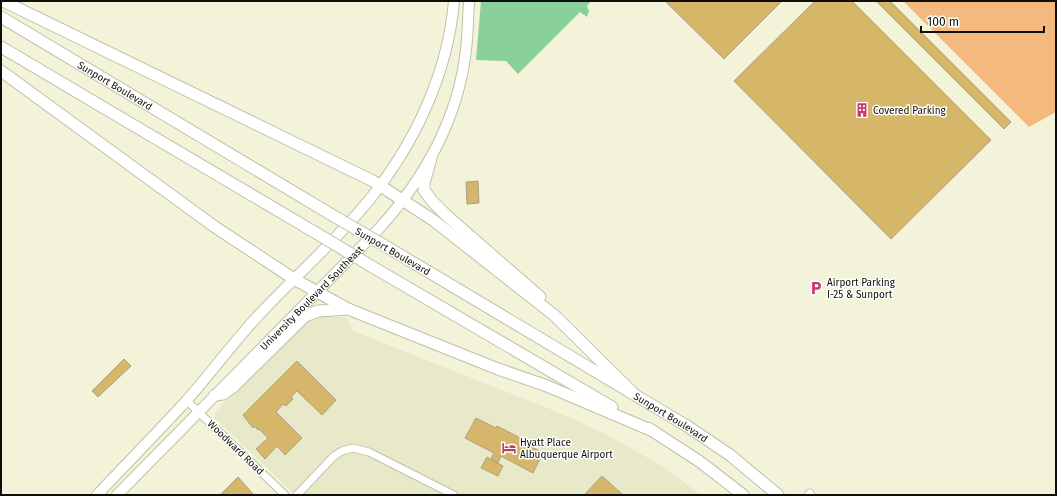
<svg xmlns="http://www.w3.org/2000/svg" width="1057" height="496" font-family="'Fira Sans',sans-serif">
  <rect width="100%" height="100%" fill="#f2f3d9"/>
  <path fill="#e8e9c8" d="M322,315L347,318L353,331L548,408L604,433L662,466L701,495H295L215,418L216,411L297,328L306,320Z"/>
  <path fill="#f4b97d" d="M903,1H1056V112L1029,127Z"/>
  <path fill="#89d09b" d="M481,1H591L587,6L589,11L587,17L580,12L518,74L506,61L476,60Z"/>
  <g fill="#d6b769" stroke="#aaa089">
    <path d="M665,1H782L724,59Z"/>
    <path d="M815,1H852L991,140L891,239L734,81Z"/>
    <path d="M876,1H890L1011,122L1004,129Z"/>
    <path d="M478,181L479,203L467,204L466,182Z"/>
    <path d="M124,359L131,366L98,397L92,391Z"/>
    <path d="M297,361L336,400L322,415L297,391L291,397L293,399L286,406L283,404L276,412L302,438L285,455L277,446L265,459L256,449L268,438L259,429L258,430L254,426L253,428L243,415Z"/>
    <path d="M476,418L496,428L497,426L524,440L523,442L543,453L533,473L501,456L498,463L491,459L494,453L465,438Z"/>
    <path d="M487,457L503,466L498,476L481,468Z"/>
    <path d="M602,476L623,495H584Z"/>
    <path d="M238,477L254,495H220Z"/>
  </g>
  <g fill="none" stroke-linecap="round" stroke-linejoin="round">
    <defs>
      <g id="minor">
        <path d="M186,400L285,495"/>
        <path d="M297,495L334,456L342,451L353,448L369,452L454,495"/>
        <path d="M808,495L810,493"/>
      </g>
      <g id="secondary">
        <path d="M97,495C127,463 158,432 187,400C211,373 233,343 257,317C294,277 336,241 370,199C415,143 448,73 454,1"/>
        <path id="s1" d="M117,495L376,232C423,181 458,120 466,50C468,33 468,17 469,1"/>
      </g>
      <g id="primary">
        <path d="M3,1L373,181L433,220L554,315L635,395"/>
        <path id="s2" d="M1,17L332,215"/>
        <path d="M1,47L316,233"/>
        <path d="M1,71L215,227L294,279L348,309L498,369L547,386L653,431"/>
        <path d="M431,158L424,183V190L432,201L447,216L540,297"/>
        <path id="s3" d="M387,247L687,426L730,455L778,495"/>
        <path d="M371,266L612,407"/>
        <path d="M215,395L223,394L233,387L305,316L318,311L348,309"/>
        <path d="M648,428L699,461L743,495"/>
      </g>
    </defs>
    <use href="#minor" stroke="#c0c1a8" stroke-width="9"/>
    <use href="#secondary" stroke="#c0c1a8" stroke-width="12"/>
    <use href="#primary" stroke="#c0c1a8" stroke-width="13"/>
    <use href="#minor" stroke="#fff" stroke-width="7"/>
    <use href="#secondary" stroke="#fff" stroke-width="10"/>
    <use href="#primary" stroke="#fff" stroke-width="11"/>
    <defs>
      <g id="primary-bridge">
        <path d="M332,215L387,247"/>
        <path d="M316,233L371,266"/>
      </g>
    </defs>
    <use href="#primary-bridge" stroke="#c0c1a8" stroke-width="13" stroke-linecap="butt"/>
    <use href="#primary-bridge" stroke="#fff" stroke-width="11"/>
  </g>
  <defs>
    <symbol id="building-bare" viewBox="-9 -9 18 18"><path d="M-4-6H4V6H1V3H-1V6H-4ZM-2.5-4.3h1.7v1.8h-1.7ZM.8-4.3h1.7v1.8H.8ZM-2.5-1h1.7V.8h-1.7ZM.8-1h1.7V.8H.8Z" fill="#c63a6e" stroke="#fff" stroke-width="2.5" paint-order="stroke"/></symbol>
    <symbol id="parking-bare" viewBox="-9 -9 18 18"><path d="M-3.5-5.5H1a3.5 3.5 0 0 1 0 7H-1V5.5H-3.5ZM-1-3.4V-.6H.8a1.4 1.4 0 0 0 0-2.8Z" fill="#c63a6e" stroke="#fff" stroke-width="2.5" paint-order="stroke"/></symbol>
    <symbol id="hotel-bare" viewBox="-9 -9 18 18"><path d="M-6-4.5h1.5V1H6V5H4.5V3h-9V5H-6ZM-4 0a1.8 1.8 0 1 1 3.6 0ZM.5 0V-2.5h3Q6-2.5 6 0Z" fill="#c63a6e" stroke="#fff" stroke-width="2.5" paint-order="stroke"/></symbol>
  </defs>
  <g fill-rule="evenodd">
    <use href="#building-bare" x="852" y="100" width="20" height="20"/>
    <use href="#parking-bare" x="806" y="278" width="20" height="20"/>
    <use href="#hotel-bare" x="499" y="438" width="20" height="20"/>
  </g>
  <g text-anchor="middle" stroke-width="3" stroke-linejoin="round" paint-order="stroke">
    <g font-size="10" fill="#0e0f06" stroke="#fff">
      <text dy="4" stroke="none"><textPath href="#s2" startOffset="133">Sunport Boulevard</textPath></text>
      <text transform="translate(393 251) rotate(30)" y="4">Sunport Boulevard</text>
      <text dy="4" stroke="none"><textPath href="#s1" startOffset="277">University Boulevard Southeast</textPath></text>
      <text dy="4" stroke="none"><textPath href="#s3" startOffset="331">Sunport Boulevard</textPath></text>
      <text transform="translate(236 447) rotate(44)" y="4">Woodward Road</text>
    </g>
    <g font-size="10" fill="#0e0f06" stroke="#fff" text-anchor="start">
      <text x="873" y="114">Covered Parking</text>
      <text x="827" y="286">Airport Parking<tspan x="827" dy="12">I-25 &amp; Sunport</tspan></text>
      <text x="520" y="446">Hyatt Place<tspan x="520" dy="12">Albuquerque Airport</tspan></text>
    </g>
  </g>
  <rect width="1057" height="496" fill="none" stroke="#0e0f06" stroke-width="4"/>
  <path d="M921 26v6h123v-6" fill="none" stroke="#0e0f06" stroke-width="2"/>
  <text x="927" y="26" font-size="12" fill="#0e0f06" stroke="#ffffff" stroke-width="3" paint-order="stroke">100 m</text>
</svg>
